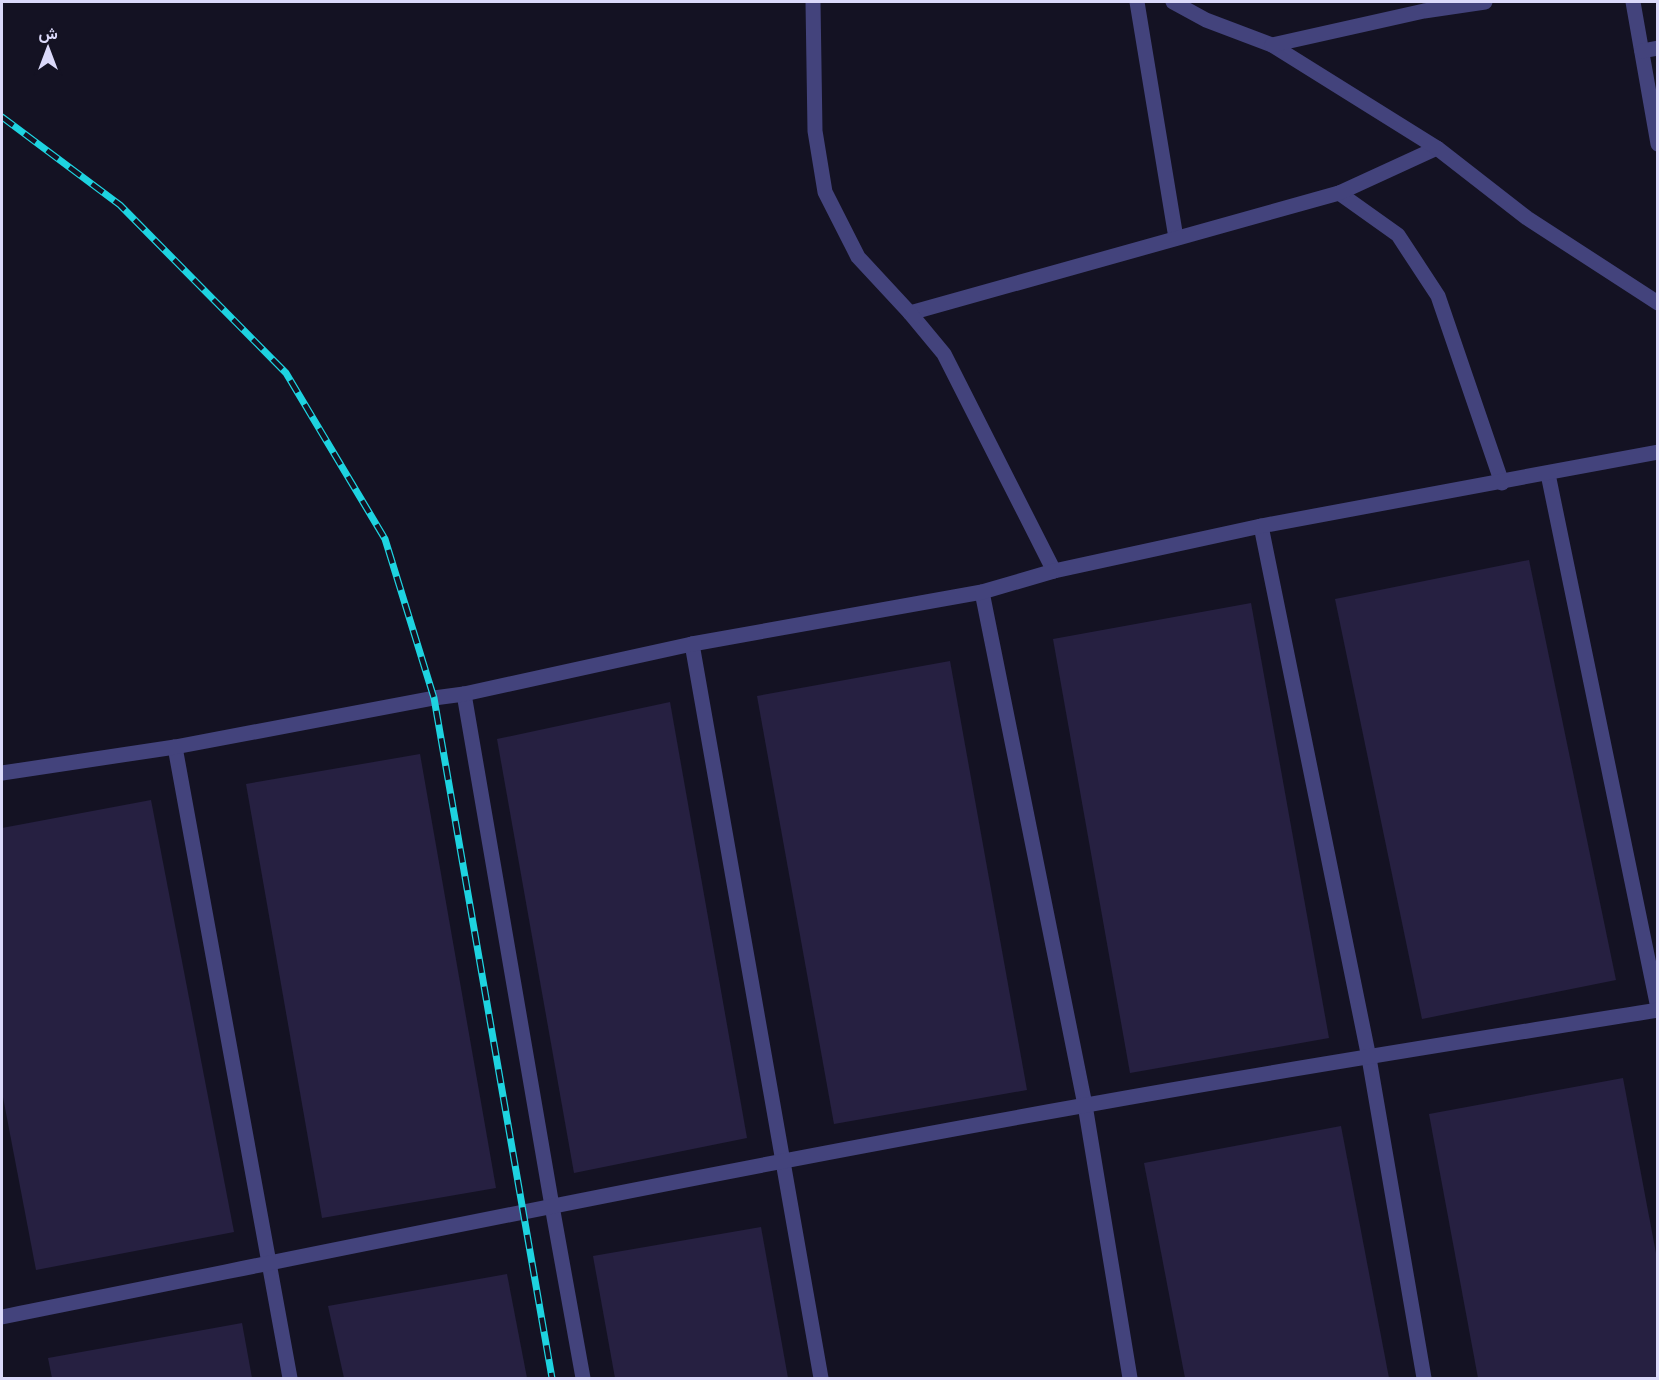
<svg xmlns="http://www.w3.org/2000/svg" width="1659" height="1380" font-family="Signika,Vazirmatn,sans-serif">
  <rect width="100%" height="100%" fill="#141223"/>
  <g fill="#262041">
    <path d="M1529,560L1616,980L1422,1019L1335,599Z"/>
    <path d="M1251,603L1329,1038L1130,1073L1053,639Z"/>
    <path d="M950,661L1027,1090L834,1124L757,696Z"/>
    <path d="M670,702L747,1138L574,1173L497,739Z"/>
    <path d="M420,754L496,1188L322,1218L246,784Z"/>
    <path d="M151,800L234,1232L36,1270L2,1092V828Z"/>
    <path d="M1623,1078L1658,1264V1378H1478L1429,1114Z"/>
    <path d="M1341,1126L1389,1378H1185L1144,1163Z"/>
    <path d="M761,1227L788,1378H615L593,1256Z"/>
    <path d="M507,1274L527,1378H344L328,1306Z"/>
    <path d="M242,1323L252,1378H52L48,1358Z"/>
  </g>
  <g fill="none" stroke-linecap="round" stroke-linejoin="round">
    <g stroke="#43437c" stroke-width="15">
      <path d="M1137,2L1176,238"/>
      <path d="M1339,193L1398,235L1438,296L1502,483"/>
      <path d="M910,313L1339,193L1437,148"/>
      <path d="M1548,474L1658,1008"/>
      <path d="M1261,526L1369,1058L1424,1378"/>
      <path d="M982,592L1085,1105L1130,1378"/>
      <path d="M692,644L821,1378"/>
      <path d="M464,694L552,1206L583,1378"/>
      <path d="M175,747L290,1378"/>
      <path d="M2,1317C361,1245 720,1170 1081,1106C1273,1071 1466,1041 1658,1010"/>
    </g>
    <g stroke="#43437c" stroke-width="15">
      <path d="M813,2L815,131L825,192L858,257L910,313L944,354L1054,571"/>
      <path d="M1173,2L1206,20L1272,45L1437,148L1527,218L1658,303"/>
      <path d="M1633,2L1658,144"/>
      <path d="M1272,45L1424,11L1485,2"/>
      <path d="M1642,51L1658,48"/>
    </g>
    <path stroke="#43437c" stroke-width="15" d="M2,773L175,747L434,698L464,694L692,644L982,592L1054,571L1261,526L1658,452"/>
    <defs>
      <path id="rail" d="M2,117L120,205L286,373L385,539L434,698L552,1378"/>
    </defs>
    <use href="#rail" stroke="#1ed3e0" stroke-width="7"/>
    <use href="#rail" stroke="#141223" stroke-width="4.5" stroke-dasharray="14" stroke-linecap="butt"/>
  </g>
  <rect width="1659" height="1380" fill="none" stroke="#dbd9fa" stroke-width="6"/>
  <g transform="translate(48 48)" stroke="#141223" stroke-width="4.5" paint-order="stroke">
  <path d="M0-4.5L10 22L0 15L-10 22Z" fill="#dbd9fa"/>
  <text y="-9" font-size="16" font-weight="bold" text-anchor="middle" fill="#dbd9fa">ش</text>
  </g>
</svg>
